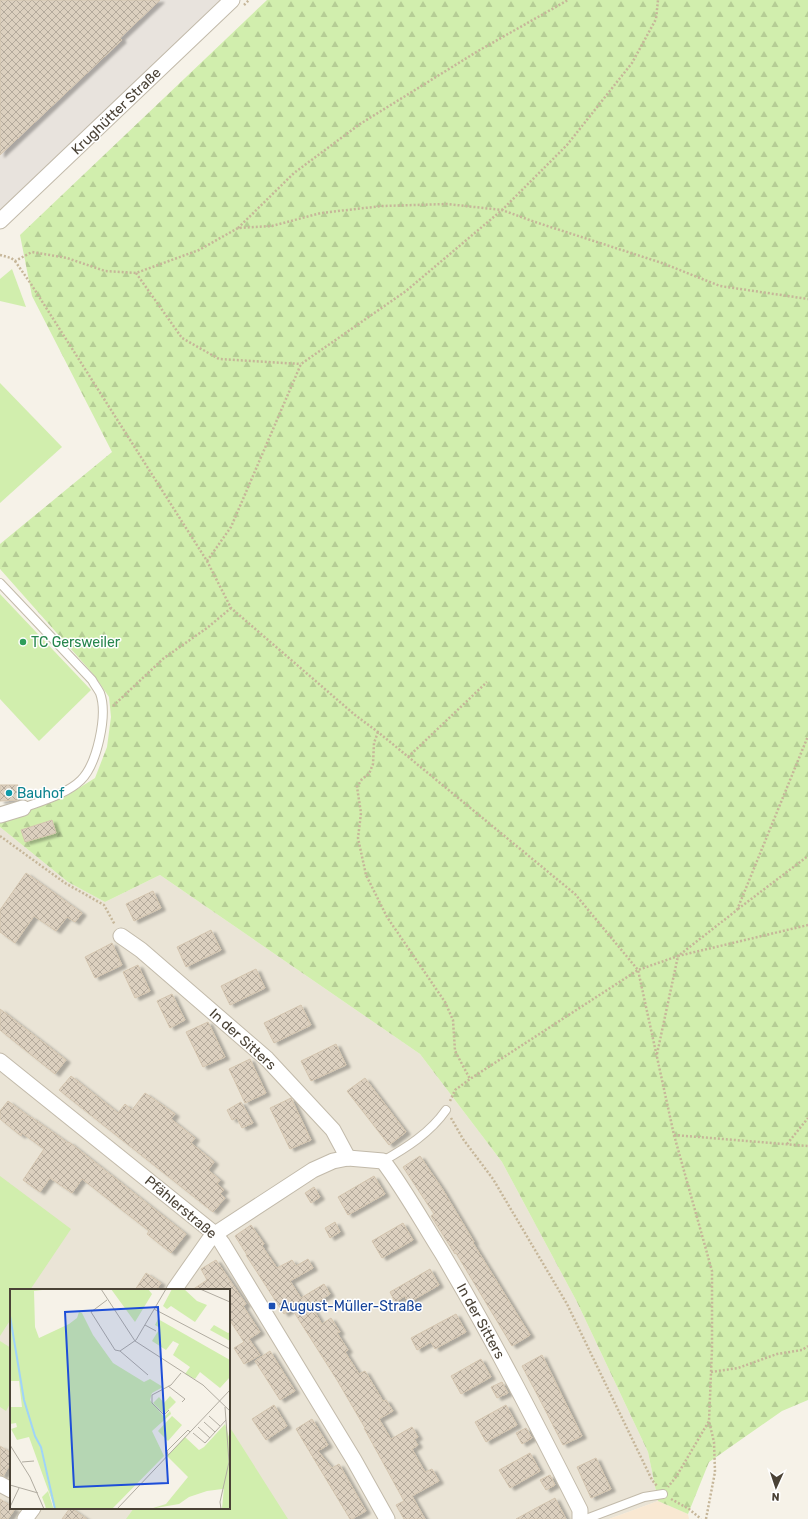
<svg xmlns="http://www.w3.org/2000/svg" width="808" height="1519" font-family="Rubik,sans-serif">
  <defs>
    <pattern id="forest-firs" width="22" height="20" patternUnits="userSpaceOnUse"><rect width="22" height="20" fill="#d1eead"/><path d="M5 1l3.5 6h-7zM16 11l3.5 6h-7z" fill="#b5cd95"/></pattern>
    <pattern id="building-cross-hatch" width="8" height="8" patternUnits="userSpaceOnUse"><rect width="8" height="8" fill="#dcd0bf"/><path d="M0 0l8 8M0 8l8-8" fill="none" stroke="#b4aa9c"/></pattern>
    <filter id="shadow"><feDropShadow dx="4.5" dy="2.5" stdDeviation="1" flood-color="#0004"/></filter>
  </defs>
  <rect width="100%" height="100%" fill="#f6f2e8"/>
  <path fill="#eae4d6" fill-rule="evenodd" d="M0,827L68,882L105,902L160,875L420,1054L502,1162L577,1302L648,1452L658,1501L609,1519H0ZM11,1290H229V1508H11Z"/>
  <path fill="#f9e8d2" d="M658,1501L688,1514L689,1519H609Z"/>
  <path fill="#e8e3dd" d="M0,0H224L0,223Z"/>
  <g fill="#d1eead">
    <path d="M12,269L26,307L0,301V279Z"/>
    <path d="M0,383L62,447L0,503Z"/>
    <path d="M0,594L91,690L39,741L0,699Z"/>
    <path d="M0,1176L71,1229L30,1290H11V1319L0,1336Z"/>
    <path d="M0,1341L11,1348V1402L6,1411L0,1407Z"/>
    <path d="M229,1426L288,1519H126L134,1508H229Z"/>
  </g>
  <path fill="url(#forest-firs)" d="M267,0H808V1400L782,1411L709,1462L688,1514L658,1501L648,1452L577,1302L502,1162L420,1054L160,875L105,902L68,882L0,827V822L49,802L63,798L95,778L107,747L111,717L109,697L94,675L0,569V544L112,452L32,296L20,235Z"/>
  <g fill="url(#building-cross-hatch)" stroke="#d4c5af" filter="url(#shadow)">
    <path d="M0,0H160L120,38L122,40L0,155Z"/>
    <path d="M0,785H18V800L0,801Z"/>
    <path d="M52,820L56,833L25,842L21,830Z"/>
    <path d="M26,873L82,913L75,922L67,917L56,931L34,916L15,943L0,932V910Z"/>
    <path d="M153,891L161,908L134,921L126,904Z"/>
    <path d="M211,930L221,950L186,967L177,947Z"/>
    <path d="M112,943L122,965L95,978L85,957Z"/>
    <path d="M138,965L150,991L135,998L123,972Z"/>
    <path d="M256,969L265,988L230,1005L221,986Z"/>
    <path d="M172,994L185,1020L170,1028L157,1001Z"/>
    <path d="M301,1005L311,1025L274,1043L264,1023Z"/>
    <path d="M0,1009L66,1060L55,1074L0,1030Z"/>
    <path d="M208,1022L225,1057L203,1067L186,1032Z"/>
    <path d="M336,1044L346,1065L311,1081L301,1061Z"/>
    <path d="M250,1059L266,1093L245,1103L229,1069Z"/>
    <path d="M71,1076L118,1113L125,1104L132,1110L145,1093L175,1114L171,1119L195,1138L191,1143L214,1162L208,1170L220,1180L217,1184L224,1190L220,1194L225,1198L213,1212L59,1090Z"/>
    <path d="M365,1078L406,1132L389,1145L347,1091Z"/>
    <path d="M291,1098L311,1140L290,1149L270,1108Z"/>
    <path d="M8,1101L31,1118V1117L68,1143L69,1142L186,1234L171,1253L147,1234L149,1231L82,1179L72,1193L50,1178L40,1192L23,1180L44,1149L22,1133L21,1136L0,1119V1111Z"/>
    <path d="M241,1102L253,1123L242,1128L237,1118L232,1120L227,1110Z"/>
    <path d="M420,1156L443,1190L474,1242L473,1243L530,1335L512,1346L456,1253L455,1254L431,1216L434,1214L403,1167Z"/>
    <path d="M374,1176L385,1194L348,1215L338,1197Z"/>
    <path d="M314,1187L320,1197L311,1203L305,1193Z"/>
    <path d="M335,1222L340,1232L330,1238L325,1228Z"/>
    <path d="M403,1223L413,1240L382,1258L372,1241Z"/>
    <path d="M251,1225L264,1244L262,1246L277,1268L292,1260L296,1266L308,1259L313,1268L290,1281L301,1298L324,1284L330,1294L311,1306L322,1324L331,1318L340,1332L337,1333L348,1350L345,1352L359,1374L365,1371L383,1401L386,1400L393,1411L379,1419L391,1439L412,1427L418,1437L414,1439L418,1445L412,1449L425,1472L432,1469L439,1481L412,1496L425,1519H404L396,1505L404,1501L364,1428H365L337,1380L292,1309L284,1314L246,1255H247L235,1236Z"/>
    <path d="M216,1260L246,1304L243,1306L260,1332L249,1339L260,1355L244,1364L234,1348L244,1342L229,1319V1290H192L207,1280L201,1269Z"/>
    <path d="M430,1269L439,1285L408,1303L405,1296L395,1302L390,1292Z"/>
    <path d="M146,1273L161,1283L156,1290H135Z"/>
    <path d="M456,1314L466,1332L435,1349L431,1342L417,1350L411,1338Z"/>
    <path d="M270,1351L295,1391L280,1400L255,1361Z"/>
    <path d="M542,1355L582,1436L563,1445L539,1398L522,1366Z"/>
    <path d="M481,1359L491,1377L461,1394L451,1376Z"/>
    <path d="M502,1382L508,1393L497,1398L491,1387Z"/>
    <path d="M274,1405L287,1426L266,1440L252,1419Z"/>
    <path d="M506,1405L517,1425L486,1442L475,1422Z"/>
    <path d="M312,1419L328,1445L318,1451L332,1468L339,1464L366,1511L352,1519H350L296,1429Z"/>
    <path d="M526,1428L532,1438L522,1444L516,1433Z"/>
    <path d="M0,1446L11,1453V1463L3,1476L0,1475Z"/>
    <path d="M530,1453L540,1471L510,1488L499,1470Z"/>
    <path d="M596,1458L611,1489L591,1498L577,1467Z"/>
    <path d="M550,1475L555,1485L546,1490L540,1480Z"/>
    <path d="M555,1498L566,1519H516L538,1507Z"/>
    <path d="M0,1499L11,1506V1508L15,1509L8,1519H0Z"/>
    <path d="M70,1508H71L87,1519H62Z"/>
  </g>
  <g fill="none" stroke-linecap="round" stroke-linejoin="round">
    <defs>
      <g id="service">
        <path d="M0,583L92,680C94,684 98,689 100,693C108,715 97,764 81,780C67,794 41,801 23,808"/>
        <path d="M383,1161C406,1148 430,1133 446,1110"/>
        <path d="M586,1519L644,1497L663,1494"/>
      </g>
      <g id="minor">
        <path d="M0,221L232,0"/>
        <path d="M0,815L23,808"/>
        <path d="M121,936L141,950L267,1059L333,1130L348,1158"/>
        <path d="M0,1061L215,1234L222,1243L354,1460L387,1519"/>
        <path d="M174,1290L209,1240L215,1234L313,1170L333,1161L348,1158L383,1161C405,1190 423,1223 442,1253C492,1337 536,1423 580,1510V1519"/>
        <path d="M0,1484L11,1490"/>
        <path d="M25,1519L33,1508"/>
      </g>
    </defs>
    <use href="#service" stroke="#c2baaa" stroke-width="10"/>
    <use href="#minor" stroke="#c2baaa" stroke-width="17"/>
    <g stroke="#c6b699" stroke-width="2.5" stroke-dasharray="2 2" stroke-linecap="butt">
      <path d="M244,5L249,0"/>
      <path d="M238,228L294,173L360,124L478,51L568,0"/>
      <path d="M0,255L11,258L15,261L32,252L67,258L105,271L136,273L199,250L238,228L272,226L321,213L382,206L447,204L502,210L535,222L662,263L720,286L808,299"/>
      <path d="M15,261L31,284L207,561L231,608L355,715L378,732L575,894L638,970L674,1135L712,1271V1349L709,1421L676,1477L668,1487"/>
      <path d="M136,273L182,338L219,359L301,364"/>
      <path d="M207,561L231,527L301,364L406,291L502,210L567,145L632,63L656,19L658,0"/>
      <path d="M113,706L164,658L207,628L231,608"/>
      <path d="M378,732L374,743L373,764L369,774L362,779L357,787L361,813L358,838L366,875L387,917L445,1002L453,1020L455,1051L470,1079"/>
      <path d="M408,757L487,682"/>
      <path d="M0,836L65,883L104,905L115,925"/>
      <path d="M738,909L808,856"/>
      <path d="M657,1054L678,956L808,925"/>
      <path d="M450,1101L455,1090L470,1079L638,970L678,956L737,910L808,736"/>
      <path d="M451,1118L463,1139L493,1179L567,1304L652,1480L657,1486"/>
      <path d="M674,1135L808,1146"/>
      <path d="M787,1144L808,1118"/>
      <path d="M711,1372L738,1368L777,1354L802,1350L808,1346"/>
      <path d="M671,1499L689,1509L701,1519"/>
      <path d="M706,1519L715,1472L714,1442L709,1421"/>
    </g>
    <use href="#service" stroke="#fff" stroke-width="8"/>
    <use href="#minor" stroke="#fff" stroke-width="15"/>
  </g>
  <circle fill="#2e9e5b" stroke="#fff" stroke-width="1.5" cx="23" cy="642" r="4"/>
  <circle fill="#0f9aa8" stroke="#fff" stroke-width="1.5" cx="9" cy="793" r="4"/>
  <rect fill="#1a4fb4" stroke="#fff" stroke-width="1.5" x="268" y="1302" width="8" height="8" rx="2"/>
  <g text-anchor="middle" stroke-width="3" stroke-linejoin="round" paint-order="stroke">
    <g font-size="14" fill="#4a4236" stroke="#fff">
      <text transform="translate(116 111) rotate(-44)" y="5">Krughütter Straße</text>
      <text transform="translate(243 1039) rotate(42)" y="5">In der Sitters</text>
      <text transform="translate(181 1207) rotate(40)" y="5">Pfählerstraße</text>
      <text transform="translate(481 1321) rotate(61)" y="5">In der Sitters</text>
    </g>
    <g font-size="14" fill="#27864d" stroke="#fff" text-anchor="start">
      <text x="31" y="647">TC Gersweiler</text>
    </g>
    <g font-size="14" fill="#0d838f" stroke="#fff" text-anchor="start">
      <text x="17" y="798">Bauhof</text>
    </g>
    <g font-size="14" fill="#164399" stroke="#fff" text-anchor="start">
      <text x="280" y="1311">August-Müller-Straße</text>
    </g>
  </g>
  <g transform="translate(10 1289)">
    <rect width="220" height="220" fill="#f6f2e8"/>
    <path d="M101,0H138L142,5L125,33ZM162,0H174L187,12L197,16L185,33L161,17L157,20L153,17ZM148,30L220,71V88L210,99L190,83L185,90L175,85L180,78L163,66L169,55L163,52L156,61L142,52L150,39L145,36ZM204,36L218,44L220,43V52L200,41ZM160,107L166,113L154,125L143,114L149,108L154,114ZM162,127L172,136L158,152L148,142ZM38,202L43,218L44,220H36L35,216L32,208Z" fill="#d1eead"/>
    <path d="M0,0H40L24,2L25,38L29,49L59,35L67,29L69,23L72,24L83,46L103,74L134,93L140,90L153,98L142,104L140,111L154,128L160,122L161,125L142,142L154,167L102,220H45L19,148L7,151L1,140L7,138L6,134L0,135V118H12L9,92H0ZM215,135L220,151V199L197,202L179,208L169,215L140,220L156,215L178,188L157,167L175,148L189,161L194,158Z" fill="#d1eead"/>
    <path d="M214,198L220,199V220H212Z" fill="#d1eead"/>
    <path fill="none" stroke="#9fd4f8" stroke-width="2" d="M0,27L14,111L25,147L31,158L45,220"/>
    <path fill="none" stroke="#b1aca1" stroke-width="1" d="M91,0L125,52L193,96L220,122M190,0L220,13M97,11L81,23L105,61L110,62L126,51L156,0M144,20L220,60M135,36L146,42M110,62L138,86M158,97L175,110L172,113M159,121L154,126L142,114V106L161,96L171,84M199,127L210,137M194,133L205,143M188,138L200,149M183,144L195,154L216,131M0,156L20,188L34,220M158,166L157,162L178,141L180,143M12,173L24,172M0,196L28,204M0,218L9,199M107,220L220,101M211,220L210,213L219,173L215,118"/>
    <path fill="#1d4ed8" fill-opacity="0.15" stroke="#1d4ed8" stroke-width="2" d="M148,18L158,194L64,198L55,23Z"/>
    <rect width="220" height="220" fill="none" stroke="#4a4236" stroke-width="2"/>
  </g>
  <g transform="translate(776 1487) rotate(183)" stroke="#ffffff" stroke-width="3" paint-order="stroke">
  <path d="M0-3L7 15L0 10L-7 15Z" fill="#4a4236"/>
  <text y="-6" font-size="11" font-weight="bold" text-anchor="middle" fill="#4a4236">N</text>
  </g>
</svg>
